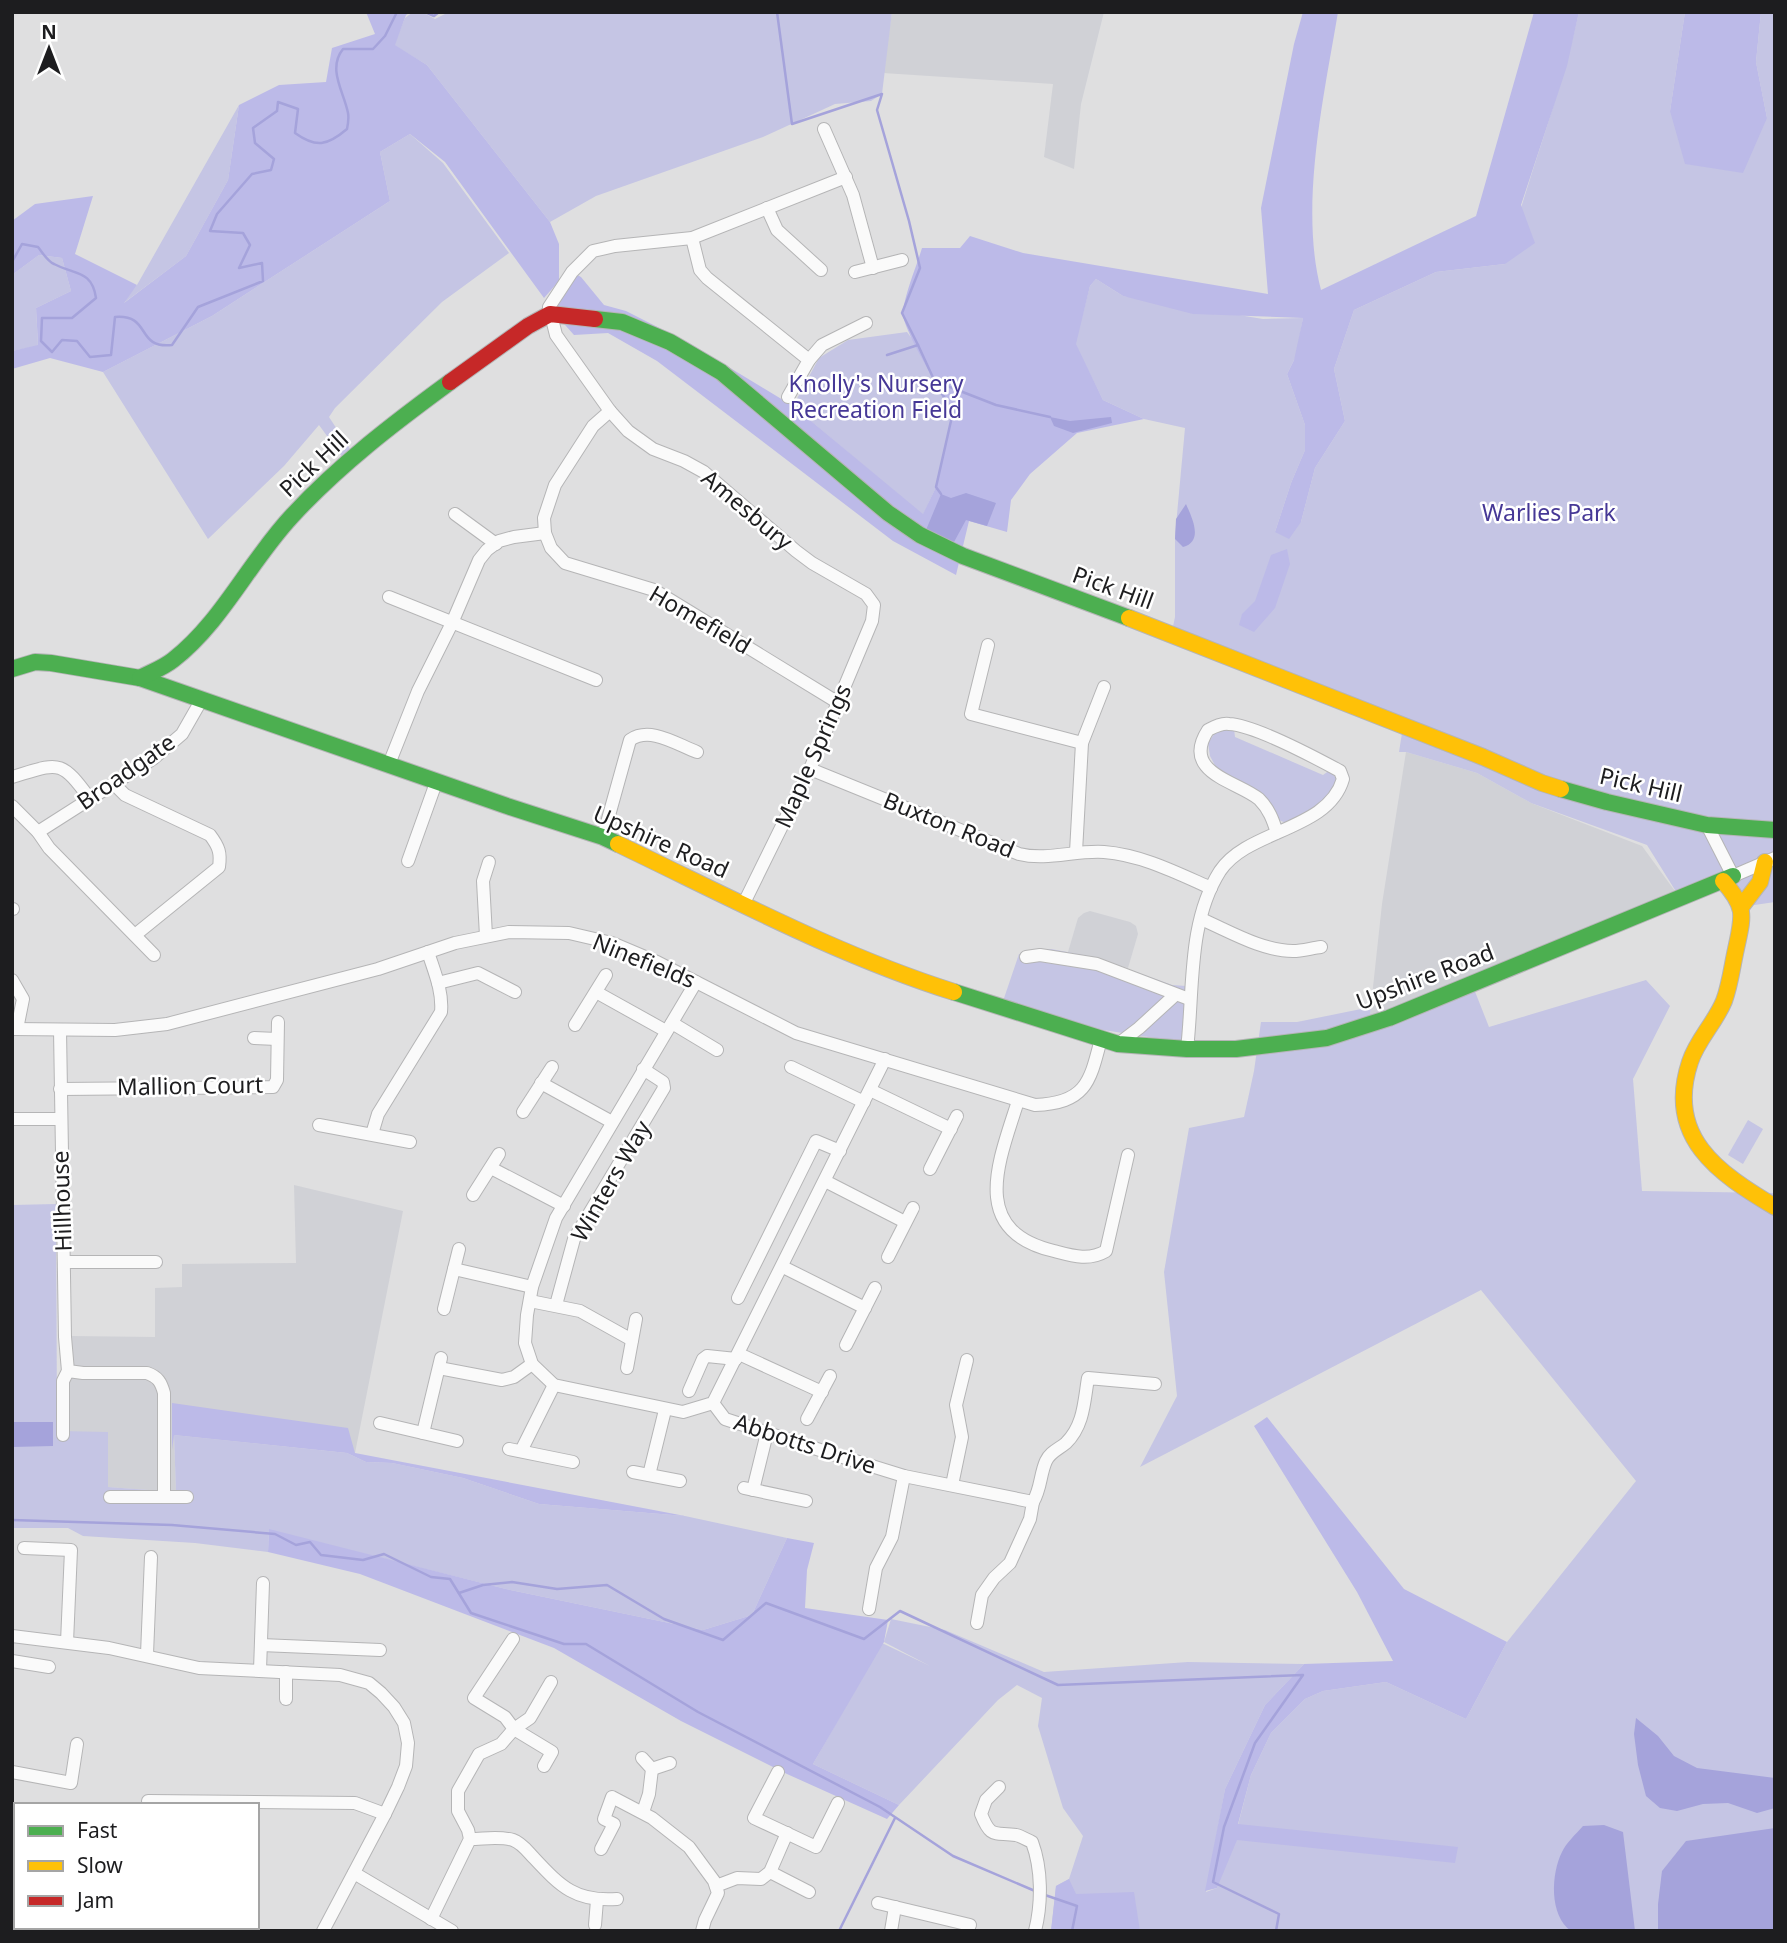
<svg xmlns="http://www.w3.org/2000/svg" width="1787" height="1943" font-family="'Noto Sans',sans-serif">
  <rect width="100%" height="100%" fill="#dfdfe0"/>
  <g fill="#d0d1d6">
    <path d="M892,12H1104L1081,104L1074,169L1044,157L1053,84L883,73Z"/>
    <path d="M1406,752L1477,773L1531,803L1642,846L1680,898L1369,1024L1382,904Z"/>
    <path d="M1090,911L1130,922L1136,926L1138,934L1128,968L1068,952L1078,918L1084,913Z"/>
    <path d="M294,1185L403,1211L355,1453L174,1435L176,1492L107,1487L108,1432H68L71,1336L155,1337V1288L182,1287V1264L296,1263Z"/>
  </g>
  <g fill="#c5c5e4">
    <path d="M413,12H422L435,19L449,12H892L882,94L871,101L835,104L763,137L596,196L550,222L427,65L394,45L405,18Z"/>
    <path d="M1579,12H1685L1670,111L1767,118L1756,62L1761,12H1775V902L1741,907L1722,881L1680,898L1647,845L1531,803L1477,773L1406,752H1399L1402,733L1171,636L1175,617V536L1185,428L1144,419L1103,400L1075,344L1090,286L1096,279L1123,296L1263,319L1303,318L1296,356L1287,374L1305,425V450L1291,483L1275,532L1301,522L1315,468L1345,421L1334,369L1354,310L1436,272L1505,264C1527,179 1560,98 1579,12Z"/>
    <path d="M239,105L228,180L186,256L121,305L137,285Z"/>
    <path d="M410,134L443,163L509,253L442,302L335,408L329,417L350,449L343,458L319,425L284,466L208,539L103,372L212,316L390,201L380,152Z"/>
    <path d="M39,255L62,258L71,291L36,308L38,346L12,351V275Z"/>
    <path d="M907,332L916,344L953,412L936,487L923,515L793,406L819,358L848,340Z"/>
    <path d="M1234,729L1235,737L1323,775L1330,770L1338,781L1324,803L1288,824L1279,820L1218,771L1210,756L1208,743L1217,730Z"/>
    <path d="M1051,949L1094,957L1172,985L1186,986L1187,1043L1097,1029L1001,1007L1019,954Z"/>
    <path d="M1646,980L1670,1006L1633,1079L1642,1191L1775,1193V1931H1051L1056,1886L1069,1879L1083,1836L1063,1808L1038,1726L1042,1698L1017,1685L998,1700L899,1805L813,1764L882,1643L930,1666L884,1642L891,1619L945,1630L1044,1672L1188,1662L1304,1664L1265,1705L1225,1789L1206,1892L1217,1888L1238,1825L1251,1775L1271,1733L1305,1699L1323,1691L1386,1682L1466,1719L1507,1642L1636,1481L1481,1290L1140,1467L1177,1396L1164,1272L1189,1128L1244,1117L1254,1071L1261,1022H1297L1371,1007L1369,1023L1472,984L1489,1027Z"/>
    <path d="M1748,1120L1763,1129L1743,1164L1728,1155Z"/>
    <path d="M56,1204L57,1422L59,1431L108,1432V1487L176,1492L174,1435L347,1453L366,1462L392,1463L463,1478L539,1504L685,1516L787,1538L752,1615L703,1630L506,1589L269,1530L268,1552L195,1543L83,1536L68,1528H12V1205Z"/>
  </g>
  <g fill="#bcbae8">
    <path d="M366,12H411L406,15L395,45L427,65L550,222L559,244V281L544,298L445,162L410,134L380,152L390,201L212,316L103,372L50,358L12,369V351L38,345L36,308L71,291L62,258L39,255L12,275V221L35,204L93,196L75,254L137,285L124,303L186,256L228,180L239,105L279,85L326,82L332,48L375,34Z"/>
    <path d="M1303,12H1338C1324,96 1299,207 1321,290L1476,216L1534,12H1579L1567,66L1521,205L1535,243L1505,264L1436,272L1354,310L1334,369L1345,421L1315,468L1301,522L1289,539L1275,532L1291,483L1305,450V425L1287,374L1294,360L1303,318L1193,314L1123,296L1096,279L1090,286L1076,344L1103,400L1144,419L1077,433L1030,474L1011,500L1007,532L969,521L956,575L893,541L657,361L608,333L574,335L549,307L572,272L581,277L604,305L626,311L689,343L793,406L923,514L936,487L953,412C943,394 900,326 903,311C906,290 916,268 922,248H960L970,236L1023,253L1268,294L1261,208L1294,44Z"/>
    <path d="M1685,12H1761L1756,62L1767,118L1743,173L1685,164L1670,111Z"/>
    <path d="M1287,549L1290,564L1275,608L1254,632L1239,625L1242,614L1255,601L1271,555Z"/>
    <path d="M172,1403L348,1428L355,1453L685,1516L539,1504L463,1478L392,1463L366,1462L347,1453L174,1435L172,1450Z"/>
    <path d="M1267,1417L1404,1589L1507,1642L1466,1719L1386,1682L1323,1691L1305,1699L1271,1733L1251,1775L1238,1824L1458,1847L1455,1863L1237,1840L1217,1888L1205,1891L1225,1789L1265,1705L1304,1664L1393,1661L1357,1592L1254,1426Z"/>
    <path d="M269,1529L506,1589L703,1630L752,1615L787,1538L814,1543L807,1570L805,1608L888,1620L884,1642L813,1764L899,1805L887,1819L787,1774L681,1721L554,1648L360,1574L268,1552Z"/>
    <path d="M1069,1879L1076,1894L1134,1892L1140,1931H1051L1056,1886Z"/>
  </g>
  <g fill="#a5a3db">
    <path d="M1050,417L1070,421L1111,417L1112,423L1073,433L1054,426Z"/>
    <path d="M966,493L996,503L987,526L966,520L954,542L926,530L941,494L951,498Z"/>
    <path d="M1186,504C1192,518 1204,541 1183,547L1175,539L1176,519Z"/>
    <path d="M12,1422H53V1446L12,1447Z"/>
    <path d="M1636,1718L1658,1736L1674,1756L1697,1768L1775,1778V1808L1757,1813L1728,1803L1703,1804L1677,1811L1660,1808L1646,1796L1638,1765L1634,1734Z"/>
    <path d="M1604,1825L1623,1832L1635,1931H1571C1549,1915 1551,1874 1562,1852C1566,1843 1576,1834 1583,1826Z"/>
    <path d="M1775,1828V1931H1658V1904L1662,1871L1686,1841Z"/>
  </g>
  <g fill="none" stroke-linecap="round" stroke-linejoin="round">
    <g stroke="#a5a3db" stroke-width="2.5">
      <path d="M425,12L434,16L439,12"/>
      <path d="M777,12L792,124L882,94L877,110L909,221L920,268L902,313L918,345L887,355"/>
      <path d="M12,262L22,244L38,247C43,253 47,261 54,264C75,275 92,270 96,298L72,318H42L41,341L52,352L62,340L77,341L90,357L111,355L115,317C152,314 135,349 172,345L198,307L263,281L262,263L239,268L250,245L243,233L210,231L217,214L252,174L271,170L274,159L255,143L253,128L277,111L278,102L298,109L295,133C316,148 327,146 347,129C348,124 349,118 348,113C344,92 327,69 343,49H373L385,36L397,12"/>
      <path d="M918,345L935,382L953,412L936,487L941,494"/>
      <path d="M937,382L996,405L1050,417"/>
      <path d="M12,1520L172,1525L275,1534L296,1545L310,1542L321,1555L363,1560L384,1554L431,1577L450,1579L471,1613L564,1644H586L698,1712L880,1807L953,1856L1035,1891"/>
      <path d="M459,1593L483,1585L512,1582L557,1589L607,1585L664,1619L723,1640L766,1603L864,1639L900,1611L1058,1685L1303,1675L1255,1743L1224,1827L1213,1882L1279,1914L1276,1931"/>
      <path d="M1045,1895L1077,1906L1072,1931"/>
      <path d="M839,1931L895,1818"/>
    </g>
    <defs>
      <g id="street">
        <path d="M824,129L853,195L873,268"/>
        <path d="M767,208L777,230L821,270"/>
        <path d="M692,238L700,270L707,278L809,360L788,397"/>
        <path d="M855,272L902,260"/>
        <path d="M809,360L822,345L866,323"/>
        <path d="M610,411L593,426L555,485L544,518L545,533L551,548L565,563L654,590L837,702"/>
        <path d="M455,514L496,544"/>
        <path d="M389,597L596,680"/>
        <path d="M988,645L971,714L1082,743"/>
        <path d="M389,764L418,691L452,623L479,560L487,550L499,541L514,537L545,533"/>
        <path d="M810,769L1019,854C1047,861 1075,850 1104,852C1142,855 1177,873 1211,888"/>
        <path d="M12,777C59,763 60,758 90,799"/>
        <path d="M114,784L125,795L210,835C219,847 221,853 219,867L135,935"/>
        <path d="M12,806L38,832L49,848L154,955"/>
        <path d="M1707,825L1733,876L1775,858"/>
        <path d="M38,832L154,758L182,734L202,699"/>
        <path d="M603,837L630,740C650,726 676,744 697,752"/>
        <path d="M1076,852L1082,743L1104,687"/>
        <path d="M408,861L437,780"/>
        <path d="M743,905L810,769L872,621L874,605L866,594L812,563L796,551L704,472L684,461L653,449L628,431L610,411L556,335L549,307L572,272L593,251L615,246L692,238L846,177"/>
        <path d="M12,909H13"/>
        <path d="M1201,919C1229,931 1262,951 1293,951C1302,951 1312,948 1321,947"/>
        <path d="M486,936L483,881L489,862"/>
        <path d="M1026,957L1040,955L1097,964L1189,999"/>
        <path d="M12,980L23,999L17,1029"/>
        <path d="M696,982L556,1218L532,1287L527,1315L525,1343L532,1364L554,1385L683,1412L713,1403L885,1059"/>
        <path d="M438,983L478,973L515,992"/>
        <path d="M596,992L666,1031"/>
        <path d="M672,1023L717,1050"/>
        <path d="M575,1025L606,975"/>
        <path d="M12,1029L115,1030L167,1024L378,969L455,943L509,932L569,933L612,943L657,962L796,1033L1035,1105C1086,1103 1090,1082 1101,1039"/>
        <path d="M60,1030L65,1337L68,1371L83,1373H147C158,1377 161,1382 164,1393V1497H110"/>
        <path d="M254,1038L277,1039"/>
        <path d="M1118,1044L1139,1028L1175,995"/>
        <path d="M1187,1049C1194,991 1187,923 1220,871C1248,829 1328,831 1343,779L1340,771C1316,758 1254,725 1229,724C1221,723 1214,727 1208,730C1180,773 1237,781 1259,799C1269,809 1273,820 1277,833"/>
        <path d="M791,1067L864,1102"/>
        <path d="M541,1083L612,1122"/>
        <path d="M60,1089L273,1087L277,1080L278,1022"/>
        <path d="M870,1090L951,1129"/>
        <path d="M1018,1101C999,1161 968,1231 1054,1251C1073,1256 1089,1261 1106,1251L1128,1155"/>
        <path d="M523,1112L552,1067"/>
        <path d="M12,1119H60"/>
        <path d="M319,1125L410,1142"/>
        <path d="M372,1134L378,1114L441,1012C443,991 434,971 428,952"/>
        <path d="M491,1168L564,1206"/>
        <path d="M930,1169L957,1116"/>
        <path d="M825,1181L905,1222"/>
        <path d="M473,1195L499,1154"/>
        <path d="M888,1257L913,1208"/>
        <path d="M64,1262H156"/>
        <path d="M783,1267L865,1308"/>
        <path d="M454,1269L532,1287"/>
        <path d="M738,1298L816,1141L840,1151"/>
        <path d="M530,1301L580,1311L632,1340"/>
        <path d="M556,1305L574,1239L664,1088L663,1082L643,1069"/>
        <path d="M444,1309L459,1249"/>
        <path d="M846,1345L875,1288"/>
        <path d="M739,1354L822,1392"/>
        <path d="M439,1368L502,1380L514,1377L532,1364"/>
        <path d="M627,1368L636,1319"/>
        <path d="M689,1391L703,1359L707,1356L736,1359"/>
        <path d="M713,1403L725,1419L820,1450L904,1476L1033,1502L1030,1519L1010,1563L994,1578L982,1595L977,1623"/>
        <path d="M807,1419L830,1376"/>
        <path d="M380,1423L457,1441"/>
        <path d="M423,1433L441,1358"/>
        <path d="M63,1435V1381L68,1371"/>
        <path d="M509,1449L573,1462"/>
        <path d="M521,1451L554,1385"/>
        <path d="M633,1472L680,1481"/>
        <path d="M649,1475L665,1410"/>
        <path d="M952,1485L962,1437L956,1405L967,1360"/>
        <path d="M744,1488L806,1501"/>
        <path d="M753,1490L767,1433"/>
        <path d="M164,1497H187"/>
        <path d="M1033,1502C1041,1489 1040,1474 1046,1461C1050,1452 1059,1449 1066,1443C1084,1425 1084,1402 1088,1378L1155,1384"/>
        <path d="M24,1548L71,1550L67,1642"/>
        <path d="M869,1609L876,1568L892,1537L904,1476"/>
        <path d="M12,1636L109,1648L199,1668L340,1675L369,1683L381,1693L394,1707L404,1723L408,1743L406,1766L398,1787L385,1814L323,1931"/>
        <path d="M513,1639L474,1698L505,1717L514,1729L552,1752L544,1766"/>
        <path d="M261,1645L380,1650"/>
        <path d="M147,1654L151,1557"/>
        <path d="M12,1661L49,1667"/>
        <path d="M260,1670L263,1583"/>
        <path d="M286,1699V1672"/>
        <path d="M642,1758L652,1769L649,1794L643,1812"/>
        <path d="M652,1769L670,1763"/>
        <path d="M12,1772L71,1783L77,1744"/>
        <path d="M778,1772L754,1818L816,1847L838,1803"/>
        <path d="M999,1787L986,1800L981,1814C991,1839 994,1832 1016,1835C1021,1836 1027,1840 1032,1842C1042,1869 1042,1903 1035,1931"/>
        <path d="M148,1801L355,1803L385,1814"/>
        <path d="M470,1839C484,1839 500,1836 513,1840C522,1843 528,1852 534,1858C561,1887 576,1902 617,1899"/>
        <path d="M601,1849L614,1824L604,1819L612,1797L652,1818L689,1847L714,1881L718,1893L705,1920L702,1931"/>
        <path d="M770,1872L809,1892"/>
        <path d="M354,1873L452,1931"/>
        <path d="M716,1886L737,1878L761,1879L770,1872L787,1833"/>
        <path d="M12,1895L16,1896"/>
        <path d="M878,1903L970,1925"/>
        <path d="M431,1919L470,1839L468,1830L458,1811V1791L479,1754L501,1744L514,1729L530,1718L551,1682"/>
        <path d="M595,1925L597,1900"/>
        <path d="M891,1931L895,1907"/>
      </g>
      <g id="fast">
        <path d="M595,319L622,322L670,342L721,372L888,513L920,535L963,556L1129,618"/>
        <path d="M12,669L35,662L51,663L140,678L507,806L603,837L618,844"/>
        <path d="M140,678C151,672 163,668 173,660C222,622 249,562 292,516C339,465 394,423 450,382"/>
        <path d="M1561,789L1607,802L1707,825L1775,830"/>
        <path d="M954,992L1118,1044L1187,1049H1236L1327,1038L1389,1018L1733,876"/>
      </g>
      <g id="slow">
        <path d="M1129,618L1483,757L1542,783L1561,789"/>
        <path d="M618,844C729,897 837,955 954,992"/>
        <path d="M1723,881C1747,908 1743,916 1736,949C1732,967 1730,985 1724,1001C1715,1023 1697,1040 1690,1062C1665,1137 1718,1173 1775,1207"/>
        <path d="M1741,907L1760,882L1765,862"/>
      </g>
      <path id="jam" d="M450,382L528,326L550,314L595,319"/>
    </defs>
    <use href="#street" stroke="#b5b5b6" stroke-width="14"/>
    <use href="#fast" stroke="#b5b5b6" stroke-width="18"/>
    <use href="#slow" stroke="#b5b5b6" stroke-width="18"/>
    <use href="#jam" stroke="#b5b5b6" stroke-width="18"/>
    <use href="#street" stroke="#fafafa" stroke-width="12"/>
    <use href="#fast" stroke="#4caf50" stroke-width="16"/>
    <use href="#slow" stroke="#ffc107" stroke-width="16"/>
    <use href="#jam" stroke="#c62828" stroke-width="16"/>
  </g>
  <g text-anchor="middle" stroke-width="5" stroke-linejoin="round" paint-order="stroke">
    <g font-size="23" fill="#463896" stroke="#fff">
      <text x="876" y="392">Knolly's Nursery<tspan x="876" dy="26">Recreation Field</tspan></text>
      <text x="1549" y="521">Warlies Park</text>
    </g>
    <g font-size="23" fill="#1d1d1f" stroke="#fff">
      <text transform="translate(314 464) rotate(-43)" y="8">Pick Hill</text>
      <text transform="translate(747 510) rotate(40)" y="8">Amesbury</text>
      <text transform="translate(1113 588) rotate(20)" y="8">Pick Hill</text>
      <text transform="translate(700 620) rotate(30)" y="8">Homefield</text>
      <text transform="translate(813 756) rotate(-66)" y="8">Maple Springs</text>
      <text transform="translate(126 772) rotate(-35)" y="8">Broadgate</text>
      <text transform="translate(1641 785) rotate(13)" y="8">Pick Hill</text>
      <text transform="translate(949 825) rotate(22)" y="8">Buxton Road</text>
      <text transform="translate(661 842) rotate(24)" y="8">Upshire Road</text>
      <text transform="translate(644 961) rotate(22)" y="8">Ninefields</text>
      <text transform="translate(1425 977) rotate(-21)" y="8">Upshire Road</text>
      <text transform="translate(190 1086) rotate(-1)" y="8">Mallion Court</text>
      <text transform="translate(611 1181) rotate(-60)" y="8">Winters Way</text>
      <text transform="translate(62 1201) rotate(-92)" y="8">Hillhouse</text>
      <text transform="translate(805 1444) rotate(18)" y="8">Abbotts Drive</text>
    </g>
  </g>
  <rect width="1787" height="1943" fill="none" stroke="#1d1d1f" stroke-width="28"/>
  <rect x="14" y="1803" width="245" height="126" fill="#ffffff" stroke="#a5a5a5" stroke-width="2"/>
  <rect x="28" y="1826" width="35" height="10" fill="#4caf50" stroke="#a5a5a5" stroke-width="2"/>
  <text x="77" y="1838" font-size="21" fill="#1d1d1f">Fast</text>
  <rect x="28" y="1861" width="35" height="10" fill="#ffc107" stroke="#a5a5a5" stroke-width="2"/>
  <text x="77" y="1873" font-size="21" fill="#1d1d1f">Slow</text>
  <rect x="28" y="1896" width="35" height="10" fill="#c62828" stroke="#a5a5a5" stroke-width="2"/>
  <text x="77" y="1908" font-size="21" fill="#1d1d1f">Jam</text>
  <g transform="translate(49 49)" stroke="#ffffff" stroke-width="5" paint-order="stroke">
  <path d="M0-5L12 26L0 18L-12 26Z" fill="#1d1d1f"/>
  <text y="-10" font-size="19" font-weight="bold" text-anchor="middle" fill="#1d1d1f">N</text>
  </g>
</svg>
